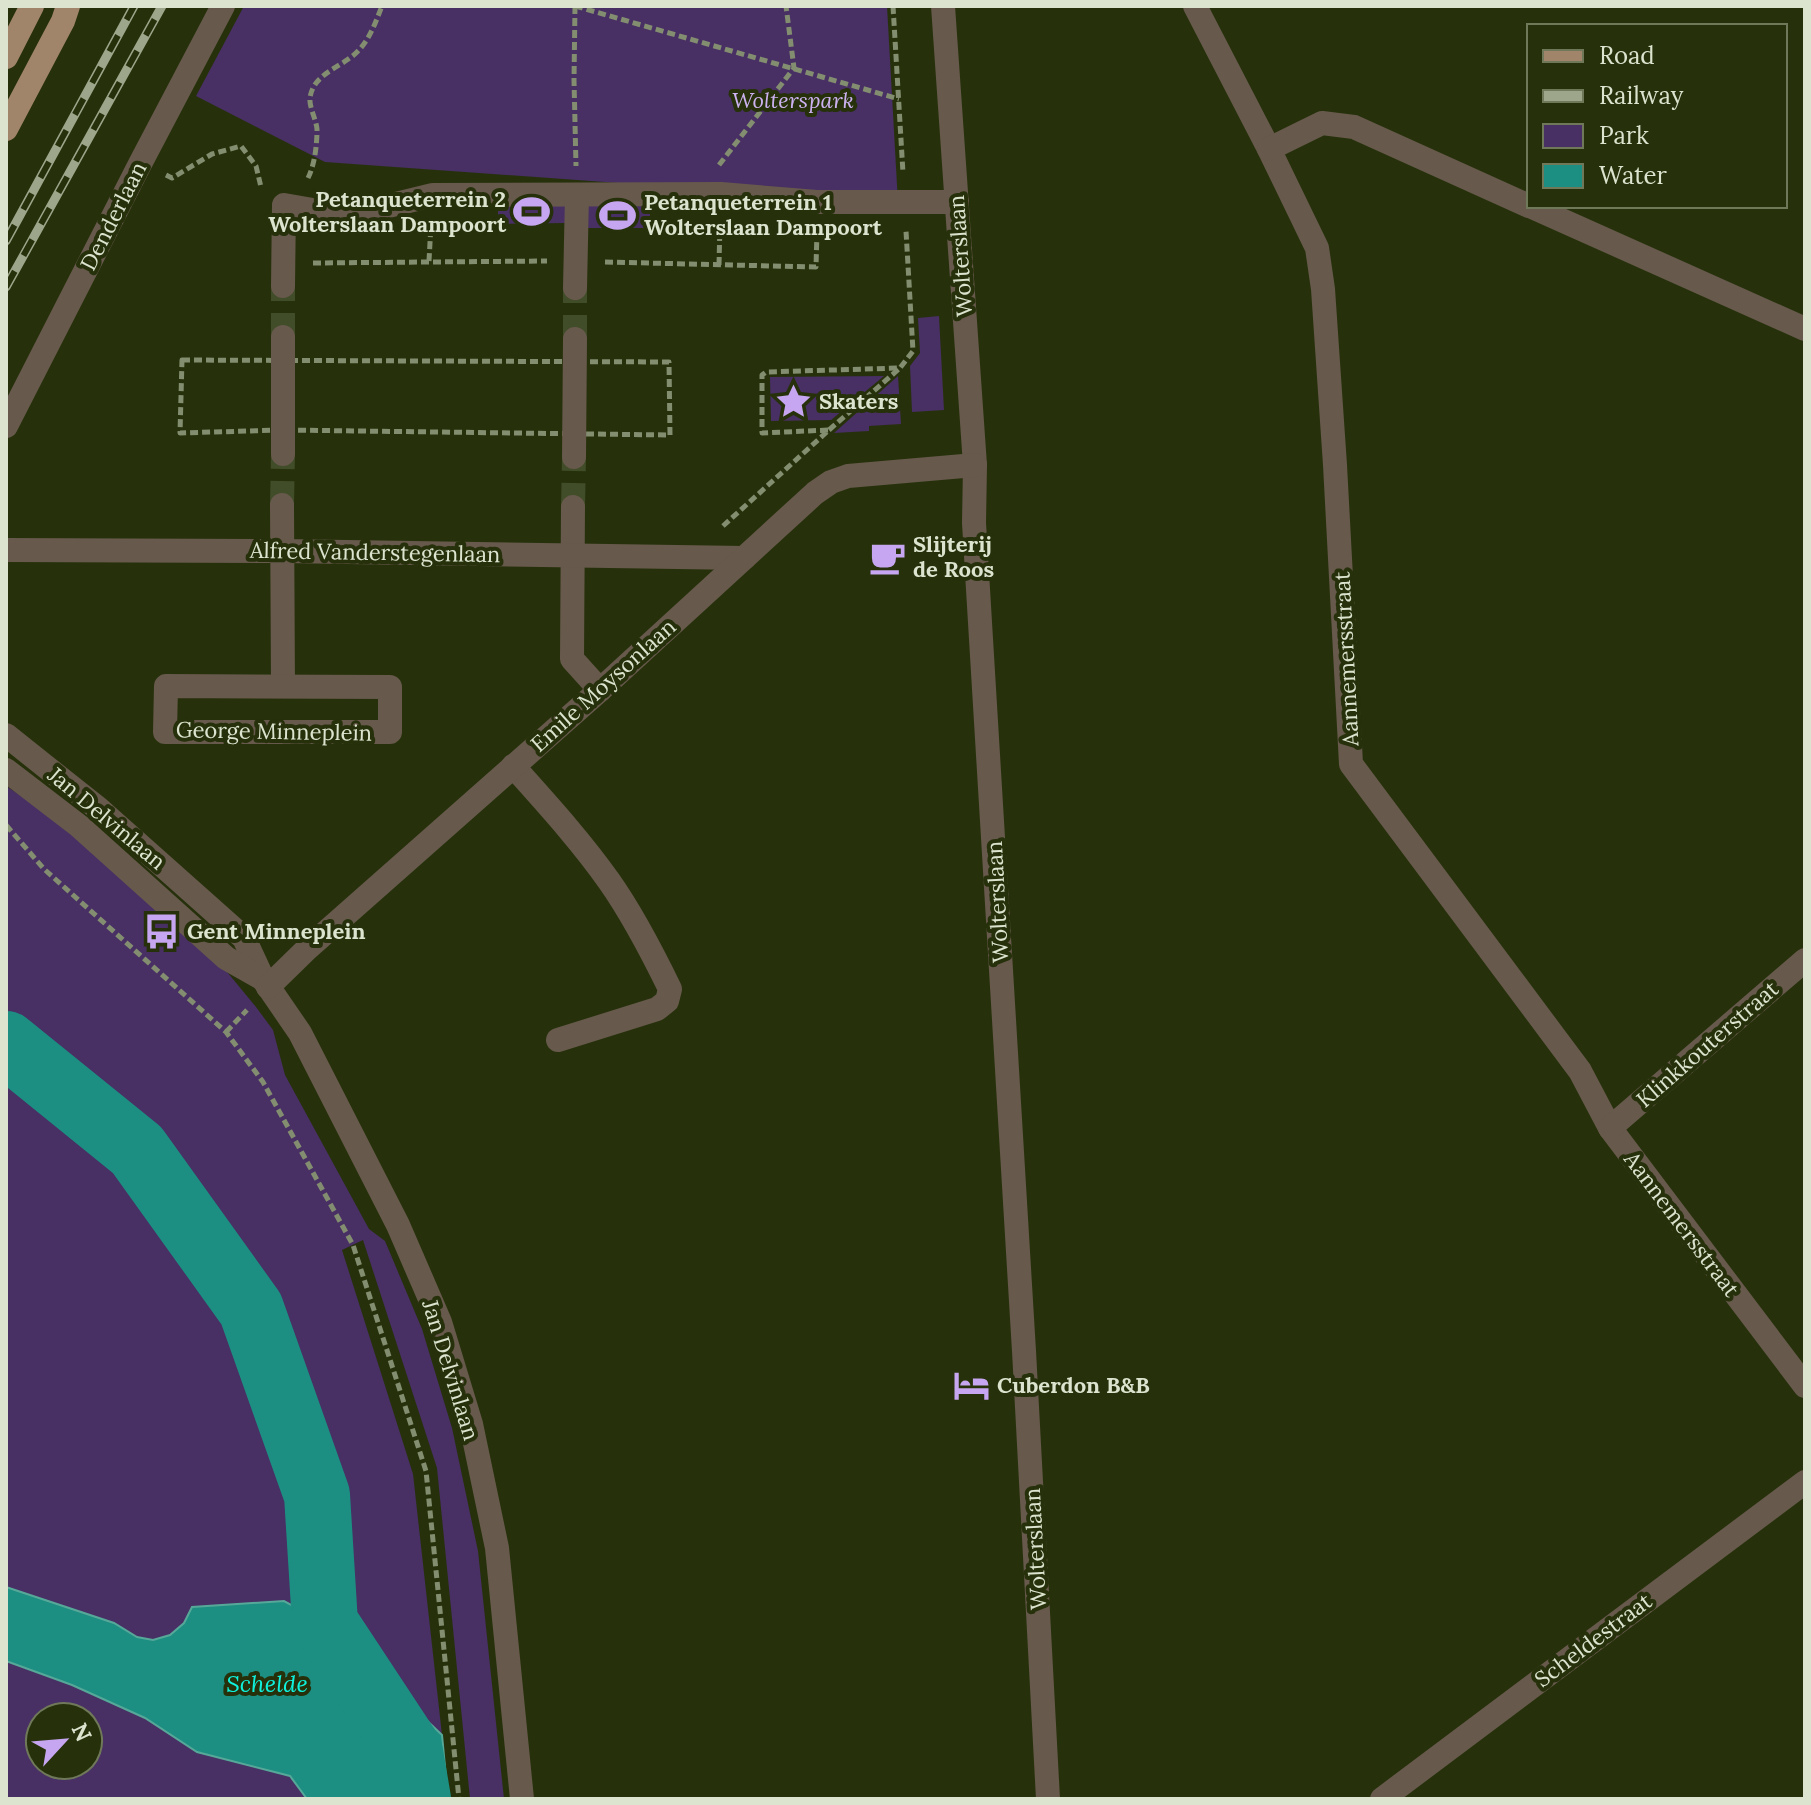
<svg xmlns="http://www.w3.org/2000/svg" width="1811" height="1805" font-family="Lora,serif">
  <rect width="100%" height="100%" fill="#26310b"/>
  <g fill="#482f64" fill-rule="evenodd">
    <path d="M244,6H887L898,203L325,162L196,96Z"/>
    <path d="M566,200V223L498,224V201Z"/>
    <path d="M585,201L650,202V228H585Z"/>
    <path d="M939,316L944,410L912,412L910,366L920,353L918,318Z"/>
    <path d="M884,376L831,420L771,421L770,377Z"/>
    <path d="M898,376L901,424L869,426V431L834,433Z"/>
    <path d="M6,786L65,825L223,967L256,1007L273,1030L285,1075L369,1229L385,1241L422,1329L452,1428L478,1551L504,1799H470L437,1468L363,1240L342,1250L413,1474L442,1735L325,1623L192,1607L184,1623L170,1635L154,1640L137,1637L113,1623L6,1587Z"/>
    <path d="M6,1661L72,1685L145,1718L197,1752L290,1776L307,1799H6ZM40,1717H88V1765H40Z"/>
  </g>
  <path fill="#1d8f82" stroke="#56a899" stroke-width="2" d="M6,1587L114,1623L137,1637L153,1640L170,1635L184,1623L192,1607L284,1601L325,1623L442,1735L448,1799H307L290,1776L197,1752L145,1718L72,1685L6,1661Z"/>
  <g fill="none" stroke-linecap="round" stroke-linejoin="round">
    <path stroke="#1d8f82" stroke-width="66" d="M6,1044L137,1150L251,1309L317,1495L325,1623L410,1752L418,1799"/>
    <g stroke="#414c28" stroke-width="24" stroke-dasharray="24 12" stroke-linecap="butt">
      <path d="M283,337V286"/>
      <path d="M575,339V288"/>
      <path d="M282,505L283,454"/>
      <path d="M573,507L574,457"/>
    </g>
    <g stroke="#838d70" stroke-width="5" stroke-dasharray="8 4" stroke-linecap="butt">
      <path d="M575,6L899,99"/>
      <path d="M575,6L574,80L576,166"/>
      <path d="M893,6L903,173"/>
      <path d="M719,165L794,68L786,6"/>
      <path d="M166,175L172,178L212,154L241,146L256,166L261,187"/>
      <path d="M308,178C315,164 317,144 317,129C316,119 309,107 310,98C313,73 343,67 358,51C370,39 376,21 382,6"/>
      <path d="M429,261L431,224"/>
      <path d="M605,262L816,267L817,231"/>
      <path d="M313,263L547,261"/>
      <path d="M719,265L720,223"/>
      <path d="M182,360L669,362L670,435L282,430L180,433Z"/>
      <path d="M829,430L900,368"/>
      <path d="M723,526L829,430L762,433V375L766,372L900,368L913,351L906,231"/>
      <path d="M6,825L44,869L226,1032L263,1082L353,1245L426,1471L459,1799"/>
      <path d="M226,1032L247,1010"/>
    </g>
    <g stroke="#67594c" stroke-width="24">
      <path d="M943,6L975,465L974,523L1024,1351L1048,1799"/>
      <path d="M1195,6L1269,149L1317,248L1323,289L1335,465L1351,764L1580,1071L1610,1128L1805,1386"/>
      <path d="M1269,149L1322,123L1354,127L1529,206"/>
      <path d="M1530,206L1805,329"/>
      <path d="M283,286L284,205L347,216L433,195L721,194L817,202H957"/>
      <path d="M575,288L577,195"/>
      <path d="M6,426L141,162L223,6"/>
      <path d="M283,454V337"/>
      <path d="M574,457L575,339"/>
      <path d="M282,505L283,686"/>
      <path d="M573,507L572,659L600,690"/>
      <path d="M6,550L282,551L744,558"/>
      <path d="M166,686L390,687V732H165Z"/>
      <path d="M6,735L99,809L244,938L263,979L300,1033L398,1225L440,1322L471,1424L497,1548L522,1799"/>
      <path d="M513,766C546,803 580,840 609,881C633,915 652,952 670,989L667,1001L657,1009L558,1040"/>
      <path d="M6,770L79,826L226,958L263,979"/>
      <path d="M268,987L308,948L600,690L815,493L831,482L848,476L975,465"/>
      <path d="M1610,1128L1805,960"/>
      <path d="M1382,1799L1805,1482"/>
    </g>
    <g stroke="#a1856b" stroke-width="24">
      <path d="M6,57L32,6"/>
      <path d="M6,129L63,21L68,6"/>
    </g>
    <defs>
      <g id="rail">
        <path d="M6,241L134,6"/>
        <path d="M6,287L162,6"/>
      </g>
    </defs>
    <use href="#rail" stroke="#9da68b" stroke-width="9"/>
    <use href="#rail" stroke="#26310b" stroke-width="6" stroke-dasharray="18" stroke-linecap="butt"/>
  </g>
  <defs>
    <symbol id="stadium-bare" viewBox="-9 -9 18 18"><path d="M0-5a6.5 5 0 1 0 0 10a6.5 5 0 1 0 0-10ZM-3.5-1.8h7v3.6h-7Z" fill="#c6a6f0" stroke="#26310b" stroke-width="2.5" paint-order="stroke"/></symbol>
    <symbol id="sight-bare" viewBox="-9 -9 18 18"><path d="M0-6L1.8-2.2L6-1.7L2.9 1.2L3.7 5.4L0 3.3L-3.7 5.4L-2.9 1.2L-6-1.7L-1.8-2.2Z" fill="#c6a6f0" stroke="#26310b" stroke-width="2.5" paint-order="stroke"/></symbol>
    <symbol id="cafe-bare" viewBox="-9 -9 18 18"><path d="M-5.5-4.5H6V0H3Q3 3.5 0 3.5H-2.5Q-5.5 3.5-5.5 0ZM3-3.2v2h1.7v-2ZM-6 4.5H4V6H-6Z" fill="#c6a6f0" stroke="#26310b" stroke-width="2.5" paint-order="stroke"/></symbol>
    <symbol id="bus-bare" viewBox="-9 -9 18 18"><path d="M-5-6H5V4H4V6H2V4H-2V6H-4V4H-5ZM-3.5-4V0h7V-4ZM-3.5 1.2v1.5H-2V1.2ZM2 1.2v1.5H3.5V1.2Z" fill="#c6a6f0" stroke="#26310b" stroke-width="2.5" paint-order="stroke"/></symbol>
    <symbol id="hotel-bare" viewBox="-9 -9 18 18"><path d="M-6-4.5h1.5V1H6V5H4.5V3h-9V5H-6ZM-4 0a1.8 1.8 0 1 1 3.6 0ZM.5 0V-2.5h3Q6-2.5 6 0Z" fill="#c6a6f0" stroke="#26310b" stroke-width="2.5" paint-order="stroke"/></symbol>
  </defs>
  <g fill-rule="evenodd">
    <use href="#stadium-bare" x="506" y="186" width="51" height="51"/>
    <use href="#stadium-bare" x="592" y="190" width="51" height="51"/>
    <use href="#sight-bare" x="768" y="376" width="51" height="51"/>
    <use href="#cafe-bare" x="862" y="532" width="51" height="51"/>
    <use href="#bus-bare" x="136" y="906" width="51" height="51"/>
    <use href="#hotel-bare" x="946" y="1360" width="51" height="51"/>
  </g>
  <g text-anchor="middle" stroke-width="8" stroke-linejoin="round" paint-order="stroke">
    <g font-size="22" font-style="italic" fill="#cdb2f1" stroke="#26310b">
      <text x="793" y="108">Wolterspark</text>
    </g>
    <g font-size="22" font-weight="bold" fill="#dce4cf" stroke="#26310b" text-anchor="start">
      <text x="506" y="207" text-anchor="end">Petanqueterrein 2<tspan x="506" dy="25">Wolterslaan Dampoort</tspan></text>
      <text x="644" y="210">Petanqueterrein 1<tspan x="644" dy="25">Wolterslaan Dampoort</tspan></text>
      <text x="819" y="409">Skaters</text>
      <text x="913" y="552">Slijterij<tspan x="913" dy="25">de Roos</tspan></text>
      <text x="187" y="939">Gent Minneplein</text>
      <text x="997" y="1393">Cuberdon B&amp;B</text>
    </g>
    <g font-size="22" fill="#dce4cf" stroke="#26310b">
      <text transform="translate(113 216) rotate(-63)" y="8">Denderlaan</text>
      <text transform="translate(960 256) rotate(-94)" y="8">Wolterslaan</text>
      <text transform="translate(375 552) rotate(1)" y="8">Alfred Vanderstegenlaan</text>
      <text transform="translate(1346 659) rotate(-93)" y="8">Aannemersstraat</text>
      <text transform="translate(603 685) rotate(-42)" y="8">Emile Moysonlaan</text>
      <text transform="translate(274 731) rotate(1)" y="8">George Minneplein</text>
      <text transform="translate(107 818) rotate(40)" y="8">Jan Delvinlaan</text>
      <text transform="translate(997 902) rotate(-93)" y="8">Wolterslaan</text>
      <text transform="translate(1707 1044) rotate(-41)" y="8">Klinkkouterstraat</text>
      <text transform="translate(1682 1224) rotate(53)" y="8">Aannemersstraat</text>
      <text transform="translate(451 1370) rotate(73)" y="8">Jan Delvinlaan</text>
      <text transform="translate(1035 1549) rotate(-93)" y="8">Wolterslaan</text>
      <text transform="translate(1593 1640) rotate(-37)" y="8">Scheldestraat</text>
    </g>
    <g font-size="24" font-style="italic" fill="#0ff1dc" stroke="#26310b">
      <text x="267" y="1692">Schelde</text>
    </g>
  </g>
  <rect width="1811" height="1805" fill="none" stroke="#dce4cf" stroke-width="16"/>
  <rect x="1527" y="24" width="260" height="184" fill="#26310b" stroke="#6f7959" stroke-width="2"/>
  <rect x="1543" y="50" width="40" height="12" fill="#a1856b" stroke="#6f7959" stroke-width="2"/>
  <text x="1599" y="64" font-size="24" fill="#dce4cf">Road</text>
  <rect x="1543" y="90" width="40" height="12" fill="#9da68b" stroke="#6f7959" stroke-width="2"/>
  <text x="1599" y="104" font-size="24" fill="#dce4cf">Railway</text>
  <rect x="1543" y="124" width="40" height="24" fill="#482f64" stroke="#6f7959" stroke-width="2"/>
  <text x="1599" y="144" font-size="24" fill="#dce4cf">Park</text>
  <rect x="1543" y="164" width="40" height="24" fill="#1d8f82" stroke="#6f7959" stroke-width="2"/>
  <text x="1599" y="184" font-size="24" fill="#dce4cf">Water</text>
  <g transform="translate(64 1741) rotate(64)"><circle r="38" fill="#26310b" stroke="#6f7959" stroke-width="2"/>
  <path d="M0-6L14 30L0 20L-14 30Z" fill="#c6a6f0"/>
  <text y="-12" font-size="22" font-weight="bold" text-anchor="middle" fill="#dce4cf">N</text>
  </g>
</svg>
